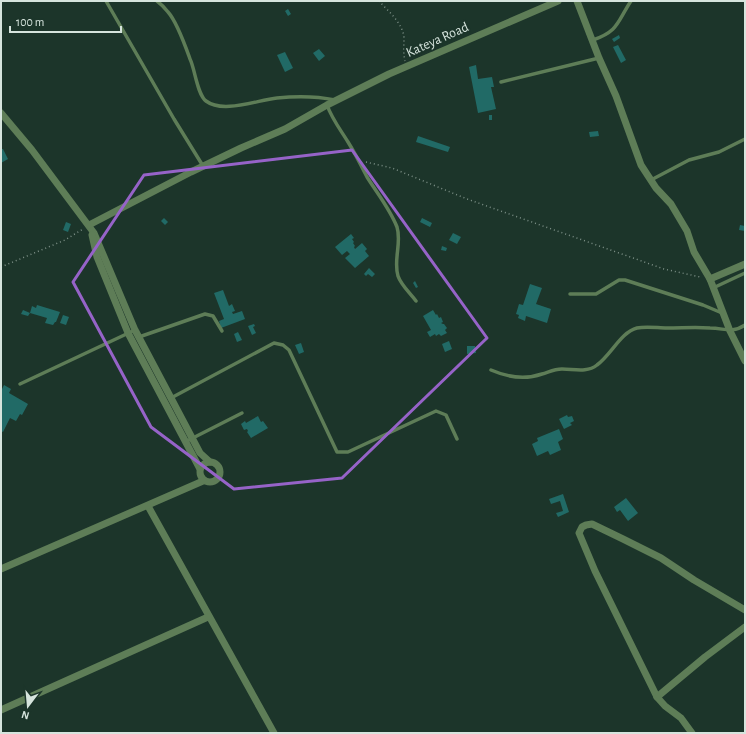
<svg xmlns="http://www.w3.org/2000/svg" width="746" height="734" font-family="'Alegreya Sans',sans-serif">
  <rect width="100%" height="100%" fill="#1c352a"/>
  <g fill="#216a66">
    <path d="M288,9L291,14L288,16L285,11Z"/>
    <path d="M619,35L620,38L614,42L612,39Z"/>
    <path d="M618,45L626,60L621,63L613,47Z"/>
    <path d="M319,49L325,56L319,61L313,53Z"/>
    <path d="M285,52L293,68L285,72L277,55Z"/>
    <path d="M476,65L478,79L492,77L494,87H491L496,109L478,113L469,67Z"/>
    <rect x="489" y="115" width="3" height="5"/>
    <path d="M598,131L599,136L590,137L589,132Z"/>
    <path d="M418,136L450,147L448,152L416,142Z"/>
    <path d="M1,149H3L8,159L1,163Z"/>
    <path d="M164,218L168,222L165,225L161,221Z"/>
    <path d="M422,218L432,223L430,227L420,222Z"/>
    <path d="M66,222L71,224L68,232L63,230Z"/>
    <path d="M740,225L745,226V231L739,230Z"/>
    <path d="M453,233L461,237L457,244L449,240Z"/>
    <path d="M351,234L354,238L352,239L354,242L353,243L355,246L354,247L355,249L362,243L367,249L365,251L369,256L355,268L345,258L350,254L347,251L342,255L335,247Z"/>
    <path d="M442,246L447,248L446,251L441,250Z"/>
    <path d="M369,268L375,274L372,277L368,274L366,276L364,274Z"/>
    <path d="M415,281L418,287L416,288L413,283Z"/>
    <path d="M530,284L542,288L536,304L551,309L547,323L526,316L525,321L518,318L519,315L516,314L519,304L523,305Z"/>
    <path d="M223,290L229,306L232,304L235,311L232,312L233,314L242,311L245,319L221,328L219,321L224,319L214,293Z"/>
    <path d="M37,305L60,312L56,322H55L53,325L45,323L47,318L30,313L32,306L36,308Z"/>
    <path d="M23,310L30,313L28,316L21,314Z"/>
    <path d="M433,310L436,315L437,314L439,318L441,317L443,322L441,323L443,324H444L447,328L445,330L447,333L441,336L439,334L436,336L435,334L430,337L427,332L431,330L423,316Z"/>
    <path d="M63,315L69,317L66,325L60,323Z"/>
    <path d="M254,324L255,326L253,327L256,333L252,335L248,326Z"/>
    <path d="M238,332L242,340L237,342L234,334Z"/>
    <path d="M449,341L452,349L445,352L442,344Z"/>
    <path d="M301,343L304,352L299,354L295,345Z"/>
    <path d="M467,346H475L476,353L467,354Z"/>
    <path d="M4,385L11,389L9,393L28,404L22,415L20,414L16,421L10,418L3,432L1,431V389H2Z"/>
    <path d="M567,415L568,417L572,416L574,421L570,423L572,425L564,429L559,419Z"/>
    <path d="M258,416L261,422L263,421L268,428L251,438L247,432L248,431L247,429L244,430L241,424L245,421L246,423Z"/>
    <path d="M559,429L563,439L558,442L561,450L550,455L548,451L537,456L532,444L538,441L537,438Z"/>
    <path d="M563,494L569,512L558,517L556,513L563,511L560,501L551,504L549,499Z"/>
    <path d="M626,498L638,513L628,521L620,510L617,512L614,507Z"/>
  </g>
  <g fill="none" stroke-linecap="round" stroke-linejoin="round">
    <g stroke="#7e9188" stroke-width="1.5" stroke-dasharray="1 3" stroke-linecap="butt">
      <path d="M379,1C388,11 403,23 404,38C404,46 403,53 405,61"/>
      <path d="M366,162L392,168L467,199L664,269L700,277"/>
      <path d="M1,267L65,240L83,229"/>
    </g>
    <g stroke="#5e7d57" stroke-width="3.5">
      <path d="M106,1L174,119L203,166"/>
      <path d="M157,1C161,4 165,8 168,12C177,22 185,45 190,59C195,69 197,94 206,101C223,114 257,100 277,98C296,96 316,96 335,100"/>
      <path d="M593,40C619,31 617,22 631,1"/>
      <path d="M501,82L599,58"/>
      <path d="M327,105C332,119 340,129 348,142C355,153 361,165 367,177C377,193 390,209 397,227C402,243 393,260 398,276C401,285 410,293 416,301"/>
      <path d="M651,180L689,160L719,152L745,139"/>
      <path d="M713,288L745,273"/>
      <path d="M570,294H596L619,280H625L703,305L722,313"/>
      <path d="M139,337L205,314L213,316L222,331"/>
      <path d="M491,370C507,377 525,380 542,374C549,372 554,369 562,369C574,369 587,373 597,365C611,355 621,332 637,328C646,326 658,328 667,328C682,328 696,327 710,328C725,328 731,334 745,325"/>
      <path d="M20,384L135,330"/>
      <path d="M171,398L274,343L283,345L289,350L337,452H348L436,411L446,415L457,439"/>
      <path d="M185,442L242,413"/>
    </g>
    <g stroke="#5e7d57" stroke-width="7">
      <path d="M577,1L599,58L616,96L641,165L656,188L671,204L687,231L694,252L710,279L730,331L745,361"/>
      <path d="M1,113L32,150L94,233L135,330L200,453L210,462"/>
      <path d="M89,225L191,172L241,148L285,129L327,105L389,74L558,1"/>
      <path d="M92,235L97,257L128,333L200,469"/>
      <path d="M710,279L745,264"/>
      <circle cx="210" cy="472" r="10"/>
      <path d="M148,506L274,733"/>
      <path d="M1,569L203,481"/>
      <path d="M657,697L705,657L745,627"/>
      <path d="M1,710L208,617"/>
      <path d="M692,733L681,718L665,706L657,697L595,571L579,533L582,527L586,525L592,524L623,539L661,558L694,580L745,610"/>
    </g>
  </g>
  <path fill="none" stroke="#9663c8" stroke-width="3" stroke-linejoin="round" d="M352,150L487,338L342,478L234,489L151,427L73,282L144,175Z"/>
  <g text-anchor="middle" stroke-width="3.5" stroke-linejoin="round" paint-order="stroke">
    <g font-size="14" fill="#d6e4dd" stroke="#1c352a">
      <text transform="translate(437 39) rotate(-24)" y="5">Kateya Road</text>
    </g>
  </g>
  <rect width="746" height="734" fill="none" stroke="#d6e4dd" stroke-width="4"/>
  <g transform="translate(28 706) rotate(196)" stroke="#1c352a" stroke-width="3" paint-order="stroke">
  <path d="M0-3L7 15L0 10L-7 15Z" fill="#d6e4dd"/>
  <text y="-6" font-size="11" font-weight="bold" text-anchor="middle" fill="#d6e4dd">N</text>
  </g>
  <path d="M10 26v6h111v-6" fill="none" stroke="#d6e4dd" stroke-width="2"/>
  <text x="16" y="26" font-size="12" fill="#d6e4dd" stroke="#1c352a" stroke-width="3" paint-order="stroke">100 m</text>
</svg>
